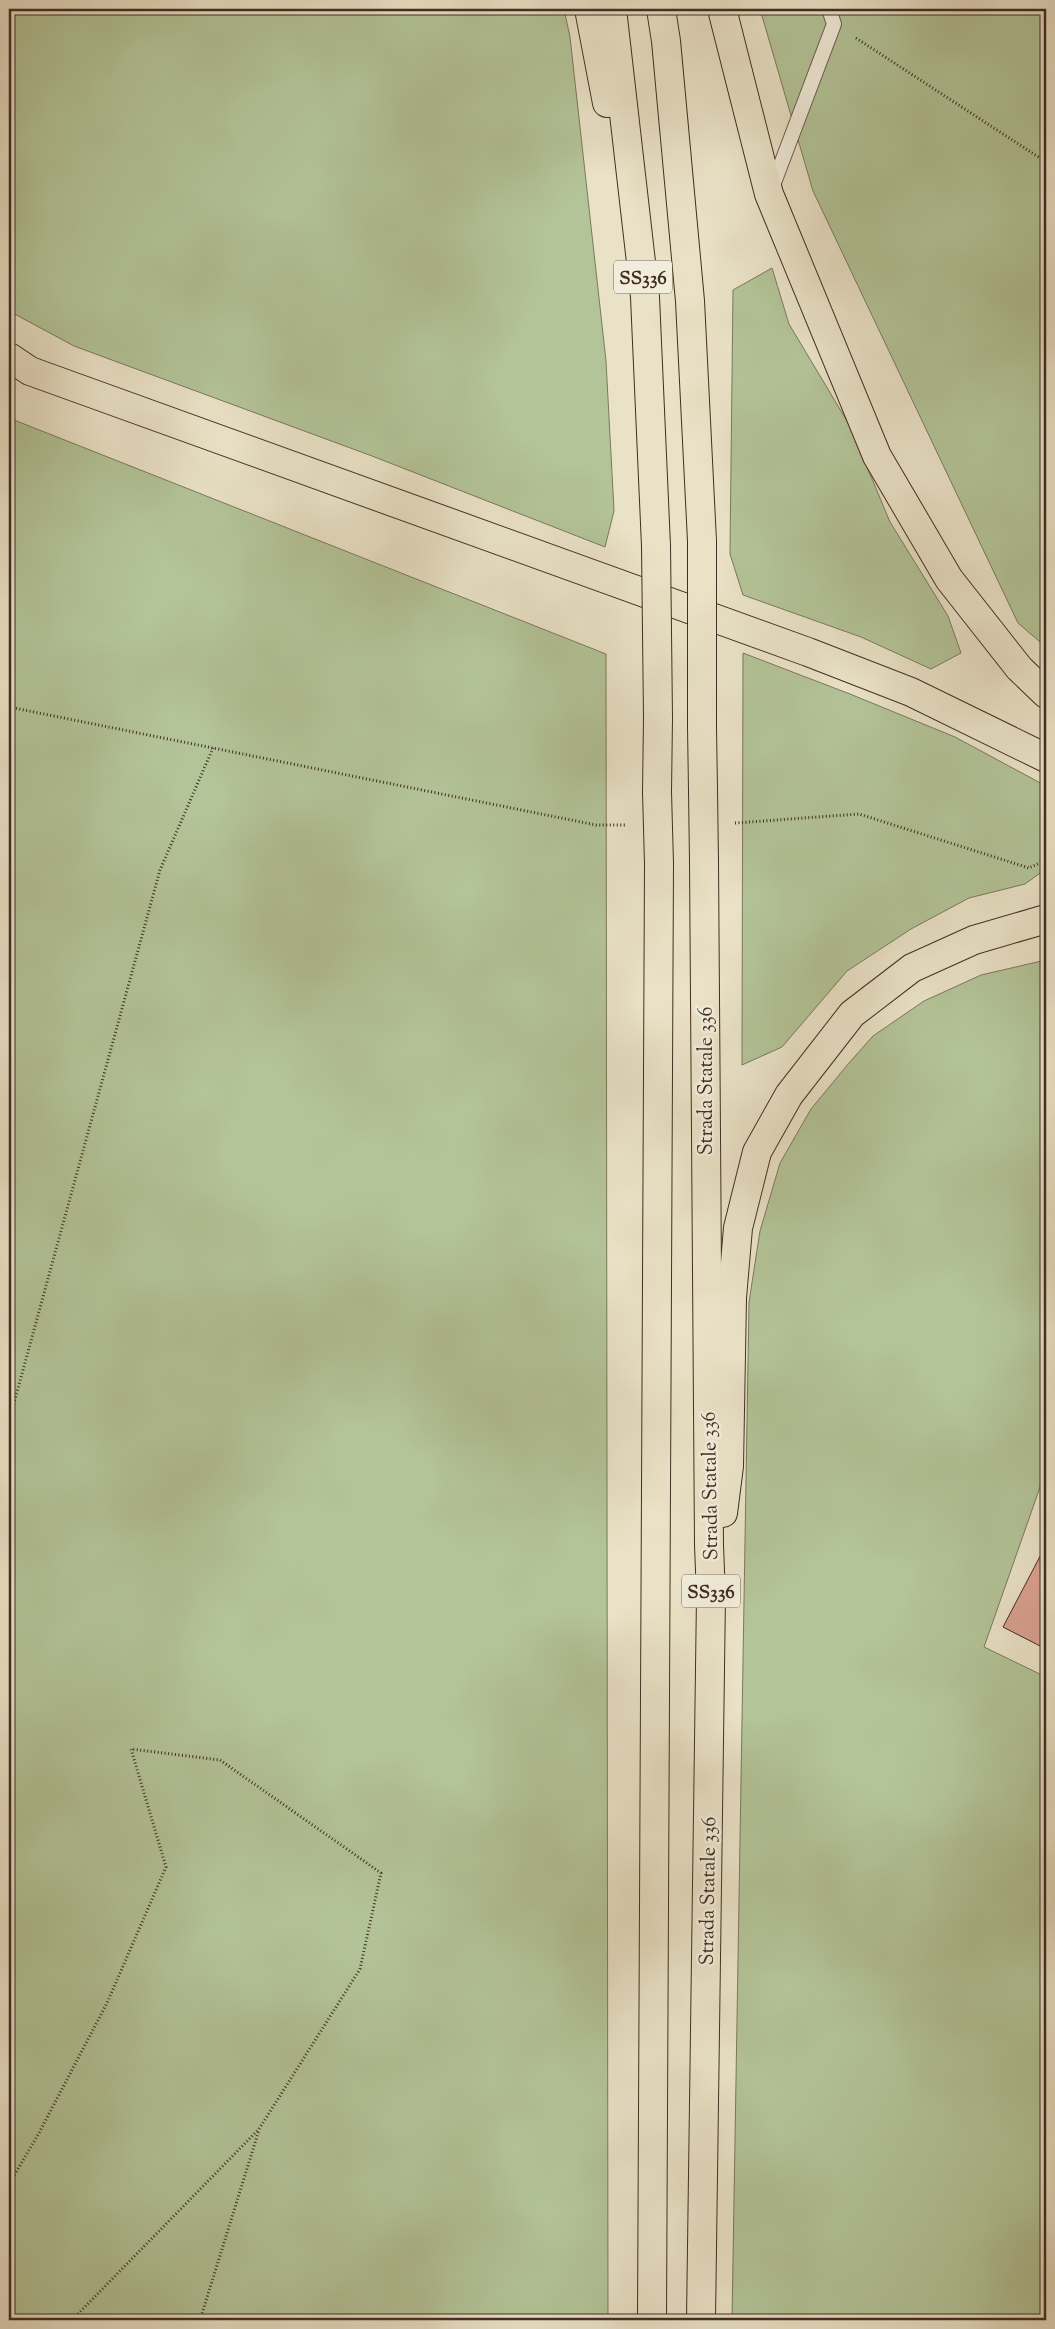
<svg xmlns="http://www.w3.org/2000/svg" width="1055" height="2329" font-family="'Sorts Mill Goudy',serif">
  <rect width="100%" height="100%" fill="#eae2c7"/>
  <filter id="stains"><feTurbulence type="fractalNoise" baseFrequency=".004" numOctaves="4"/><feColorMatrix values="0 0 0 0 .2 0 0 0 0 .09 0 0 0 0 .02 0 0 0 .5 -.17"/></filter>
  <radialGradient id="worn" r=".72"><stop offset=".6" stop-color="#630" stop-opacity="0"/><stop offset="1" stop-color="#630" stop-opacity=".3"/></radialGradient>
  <g fill="#b3c498" stroke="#7a795d">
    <path d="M9,9H564L570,37L606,361L614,511L605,547L372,456L74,346L9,311Z"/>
    <path d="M760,9H1046V647L1018,623L813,191Z"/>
    <path d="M772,268L789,324L850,426L890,522L948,616L961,653L931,669L861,637L743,595L730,554L733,290Z"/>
    <path d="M9,418L606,654L608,2320H9Z"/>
    <path d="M743,653L850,694L955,737L1046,786V869L1025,884L969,898L911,929L847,971L782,1047L742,1065Z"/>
    <path d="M1046,960V1470L984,1647L1046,1677V2320H732L749,1302L760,1231L780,1163L811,1109L849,1063L873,1036L924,1001L981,975Z"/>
  </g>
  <path fill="#dba393" stroke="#402e22" d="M1046,1545V1649L1003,1627Z"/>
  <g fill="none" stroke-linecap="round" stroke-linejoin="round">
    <defs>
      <path id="service" d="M772,188L834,24L829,9"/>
      <g id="trunk">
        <path d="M589,9L607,103"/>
        <path d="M612,9L645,297L656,546"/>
        <path d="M661,9L666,41L690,301L702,541"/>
        <path d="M722,9L769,194L877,456L949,579L1019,668L1046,694"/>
        <path d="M9,357L30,371L808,652L911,692L1046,758"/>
        <path d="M702,727L703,790"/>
        <path d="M657,792L658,718"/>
        <path d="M723,1513L729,1466L732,1298L738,1228L757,1152L789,1095L852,1014L912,968L974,940L1046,919"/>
        <path d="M652,2320L659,864"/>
        <path d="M701,2320L711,1596L709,1545L704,862"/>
      </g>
    </defs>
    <use href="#service" stroke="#6a5b4b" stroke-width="16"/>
    <use href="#trunk" stroke="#402e22" stroke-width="30"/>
    <g stroke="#402e22" stroke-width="3" stroke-dasharray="1 2.5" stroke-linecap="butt">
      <path d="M856,38L1046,162"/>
      <path d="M9,707L596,825H626"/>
      <path d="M735,823L859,814L1029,868L1046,860"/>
      <path d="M9,1421L160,870L213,748"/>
      <path d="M9,2184L39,2133L107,2003L166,1867L131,1749L220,1760L381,1873L360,1969L259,2129L72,2320"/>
      <path d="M200,2320L259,2130"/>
    </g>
    <use href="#service" stroke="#f1ecdb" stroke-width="14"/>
    <use href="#trunk" stroke="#eae2c7" stroke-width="28"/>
    <defs>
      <g id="trunk-bridge">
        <path d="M702,541V727"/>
        <path d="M656,546L658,718"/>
        <path d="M703,790L704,862"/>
        <path d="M657,792L659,864"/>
      </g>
    </defs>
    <use href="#trunk-bridge" stroke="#402e22" stroke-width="30" stroke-linecap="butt"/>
    <use href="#trunk-bridge" stroke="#eae2c7" stroke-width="28"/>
  </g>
  <g text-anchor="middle" stroke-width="5" stroke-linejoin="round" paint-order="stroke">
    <g fill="#f1ecdb" stroke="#75675a" stroke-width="1">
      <rect x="614" y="260.5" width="58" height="33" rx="4"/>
      <rect x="682" y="1574.5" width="58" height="33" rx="4"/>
    </g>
    <g font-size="19" font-weight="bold" fill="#402e22">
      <text x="643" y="284">SS336</text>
      <text x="711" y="1598">SS336</text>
    </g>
    <g font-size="20" fill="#402e22" stroke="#f1ecdb">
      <text transform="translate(705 1081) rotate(-90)" y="7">Strada Statale 336</text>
      <text transform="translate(709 1486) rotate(-91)" y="7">Strada Statale 336</text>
      <text transform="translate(707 1891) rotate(-89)" y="7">Strada Statale 336</text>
    </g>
  </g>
  <rect width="1055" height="2329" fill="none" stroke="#eae2c7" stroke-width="30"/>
  <rect x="10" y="10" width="1035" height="2309" fill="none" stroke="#402e22" stroke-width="2.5"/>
  <rect x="15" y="15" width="1025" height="2299" fill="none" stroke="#402e22"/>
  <rect width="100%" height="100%" filter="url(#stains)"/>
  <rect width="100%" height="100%" fill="url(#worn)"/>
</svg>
